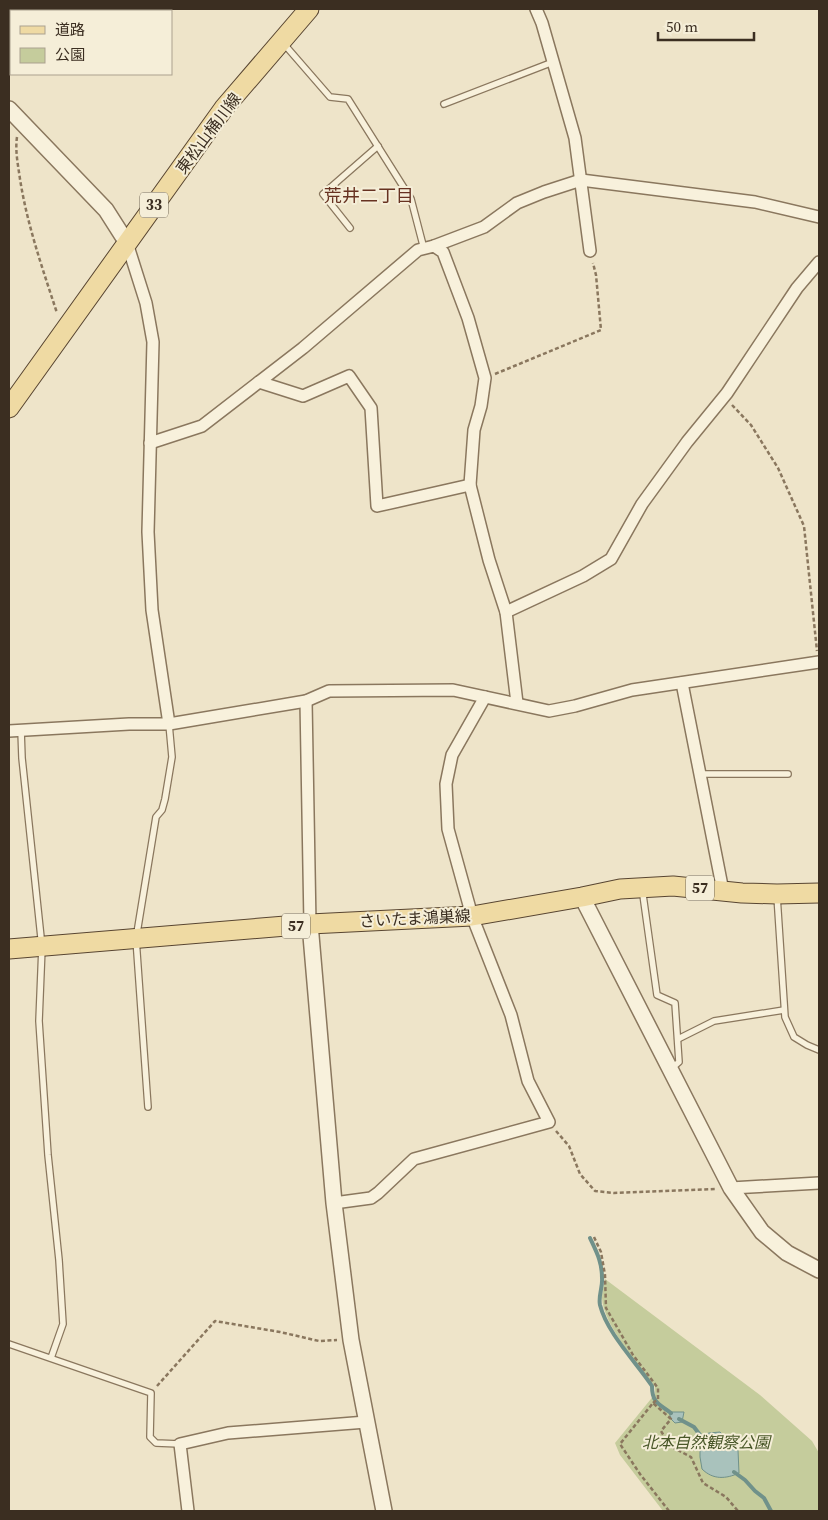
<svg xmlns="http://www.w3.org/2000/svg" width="828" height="1520" font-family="'Source Serif 4','Noto Sans JP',serif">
  <rect width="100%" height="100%" fill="#eee4c9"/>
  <path fill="#c5cc9c" d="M605,1279L760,1395L812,1441L819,1453V1511H663L620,1455L615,1443L655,1394V1387C639,1366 603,1324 602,1298C602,1292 604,1285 605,1279Z"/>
  <g fill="#a9c2bc" stroke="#70918a">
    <path d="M669,1412H684L682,1422L675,1423L671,1419Z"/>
    <path d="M720,1432L738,1450L739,1473C726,1479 713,1480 702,1469L700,1457V1436L709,1433Z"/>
  </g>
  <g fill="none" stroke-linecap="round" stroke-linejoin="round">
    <g stroke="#70918a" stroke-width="4">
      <path d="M590,1238C597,1253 602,1262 602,1278C603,1287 598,1296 600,1305C607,1333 636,1362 652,1386C652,1403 659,1404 671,1413"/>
      <path d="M679,1419L694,1427L703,1439"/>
      <path d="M734,1472L745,1480L755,1491L764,1498L771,1511"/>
    </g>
    <defs>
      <g id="service">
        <path d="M284,44L330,97L348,99L411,199L424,249"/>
        <path d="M444,104L553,62"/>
        <path d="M350,228L323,194L378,146"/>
        <path d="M21,730L22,758L42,947L39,1021L48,1155L59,1260L63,1324L51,1358"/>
        <path d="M700,774H788"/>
        <path d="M643,895L657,995L675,1003L679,1062L672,1068"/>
        <path d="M777,896L785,1017L794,1037L807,1045L819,1050"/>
        <path d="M678,1039L714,1021L784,1010"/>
        <path d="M148,1107L136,939L156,817L162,810L165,799L172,757L169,724"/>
        <path d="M9,1344L151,1393L150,1437L156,1443L180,1444"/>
      </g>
      <g id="minor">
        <path d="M536,9L542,23L575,138L590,251"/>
        <path d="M127,243L146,303L153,342L148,532L152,610L169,724"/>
        <path d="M434,246L484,227L517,203L544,192L581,180L755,202L819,217"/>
        <path d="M259,382L303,396L349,376L371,408L377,506L470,485"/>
        <path d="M150,443L202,426L303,348L418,250L434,246L443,252L468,318L485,378L481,406L474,430L470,485L489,560L506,612L517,703"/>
        <path d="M506,612L583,576L611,559L642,504L687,442L727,393L797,288L819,262"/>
        <path d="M682,683L723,891"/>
        <path d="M306,701L310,924"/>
        <path d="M9,731L129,724H169L306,701L329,691L453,690L549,711L575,706L632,690L819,662"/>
        <path d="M731,1188L819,1183"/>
        <path d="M334,1203L371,1198L378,1193L414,1159L549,1122L528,1081L511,1015L472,916L448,829L446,784L452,755L485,697"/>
        <path d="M188,1511L180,1444L228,1433L366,1422"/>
      </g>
      <g id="tertiary">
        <path d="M9,109L106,210L127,243"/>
        <path d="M582,897L731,1188L762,1232L787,1253L819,1270"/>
        <path d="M310,924L334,1203L351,1340L384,1511"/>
      </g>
      <g id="primary">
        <path d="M9,408L224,108L309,9"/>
        <path d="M9,949L310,924L472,916L582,897L620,889L673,886L742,893L777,894L819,893"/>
      </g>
    </defs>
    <use href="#service" stroke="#8a775e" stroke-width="8"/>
    <use href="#minor" stroke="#8a775e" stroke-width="14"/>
    <use href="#tertiary" stroke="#8a775e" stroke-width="18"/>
    <use href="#primary" stroke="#584531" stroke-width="21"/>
    <g stroke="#8a775e" stroke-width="2.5" stroke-dasharray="4 2.5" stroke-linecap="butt">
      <path d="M17,137C15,151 18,165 20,179C27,224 42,267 56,310L58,313"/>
      <path d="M495,374L601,330L596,275L593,263"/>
      <path d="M732,405L751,425L778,468L804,526L817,651"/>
      <path d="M556,1131L569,1146L580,1174L595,1191L614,1193L717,1189"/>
      <path d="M594,1237L601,1252L605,1275L606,1308L633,1355L658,1388V1399L653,1403"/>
      <path d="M157,1386L215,1321L280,1332L319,1341L337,1340"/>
      <path d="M669,1511L640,1474L620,1444L653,1403L671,1419L661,1431L670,1446L691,1457L703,1483L726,1497L738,1511"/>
    </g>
    <use href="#service" stroke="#f8f1dc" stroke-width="5.5"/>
    <use href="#minor" stroke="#f8f1dc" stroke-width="11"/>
    <use href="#tertiary" stroke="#f8f1dc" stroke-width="15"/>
    <use href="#primary" stroke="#efdaa3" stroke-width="19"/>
  </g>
  <g text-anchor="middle" stroke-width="4" stroke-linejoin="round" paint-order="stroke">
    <g fill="#f5eed8" stroke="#736858" stroke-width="1">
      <rect x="140" y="192.5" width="28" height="25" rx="4"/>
      <rect x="686" y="875.5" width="28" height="25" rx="4"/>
      <rect x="282" y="913.5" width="28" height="25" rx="4"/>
    </g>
    <g font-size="15" font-weight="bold" fill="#3b2e21">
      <text x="154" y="210">33</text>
      <text x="700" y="893">57</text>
      <text x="296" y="931">57</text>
    </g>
    <g font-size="16" fill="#3b2e21" stroke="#f5eed8">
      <text transform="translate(208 133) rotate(-53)" y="6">東松山桶川線</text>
      <text transform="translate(415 918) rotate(-3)" y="6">さいたま鴻巣線</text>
    </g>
    <g font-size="16" font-style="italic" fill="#495728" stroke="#f5eed8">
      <text x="706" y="1448">北本自然観察公園</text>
    </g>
    <g font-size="18" fill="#673221" stroke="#f5eed8">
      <text x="369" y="202">荒井二丁目</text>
    </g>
  </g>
  <rect width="828" height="1520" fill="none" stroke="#3b2e21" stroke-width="20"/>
  <rect x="10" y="10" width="162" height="65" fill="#f5eed8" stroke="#aba18f"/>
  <rect x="20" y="26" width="25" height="8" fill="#efdaa3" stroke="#aba18f"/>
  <text x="55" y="35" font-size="15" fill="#3b2e21">道路</text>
  <rect x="20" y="48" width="25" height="15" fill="#c5cc9c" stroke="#aba18f"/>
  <text x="55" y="60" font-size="15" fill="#3b2e21">公園</text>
  <path d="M658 32v8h96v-8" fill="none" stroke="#3b2e21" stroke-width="2.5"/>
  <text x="666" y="32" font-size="15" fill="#3b2e21" stroke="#f5eed8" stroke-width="4" paint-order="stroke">50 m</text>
</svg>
